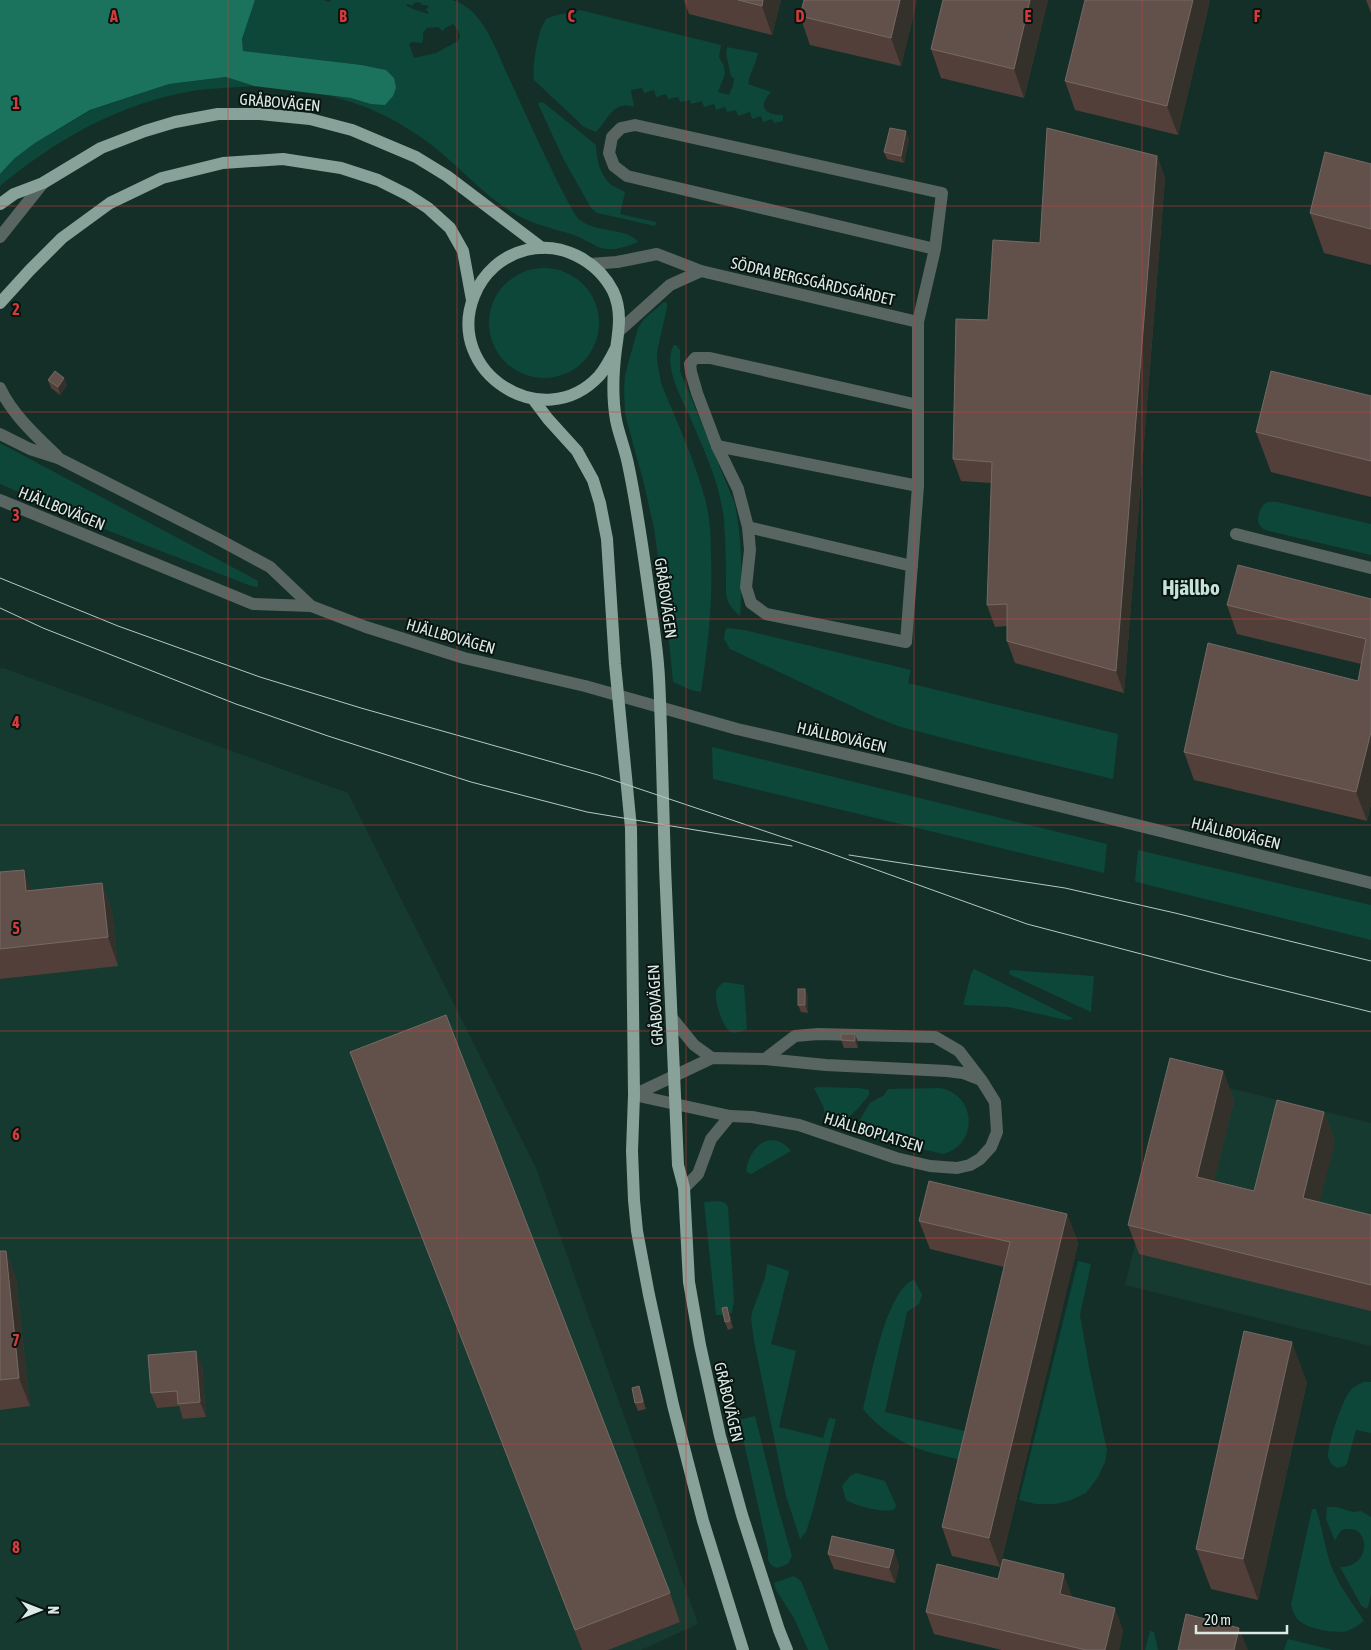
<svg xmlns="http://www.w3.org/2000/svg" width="1371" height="1650" font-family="'Asap Condensed',sans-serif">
  <rect width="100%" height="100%" fill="#142f27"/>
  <g fill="#163a30">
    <path d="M3,668L348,793L536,1168L698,1624L641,1650H0V669Z"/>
    <path d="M1177,1075L1371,1123V1346L1125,1285Z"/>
  </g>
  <g fill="#0c473a" fill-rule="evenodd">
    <path d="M255,0H324L329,2L331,0H452C462,3 471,9 477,17C491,33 500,59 509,78C530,123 550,169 574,213C586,235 628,226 638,242C627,247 611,252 598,247C590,243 582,238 574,235C555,229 535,225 517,215C481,195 454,159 419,136C390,116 365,105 330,96L351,98L386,70L362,65L243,51L242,39ZM418,2L421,3L422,5H426L429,7L426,9L429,14C424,13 409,8 406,5L408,4L413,6L414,3ZM453,24L458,30L460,36L458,41L436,53L414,58L409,44L412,42L421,43L423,41V33L427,28L438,27L443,31L445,28Z"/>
    <path d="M580,10L721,45L719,57L724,66L725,74L718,92L729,95L733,86L734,78L731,76L726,54L727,47L758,53C756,64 750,73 748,84L771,92C757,107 765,115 783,115V121L774,123L772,119L763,122L761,116L752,119L750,112L738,116L736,110L727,112L725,107L716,110L714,104L704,107L702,101L691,104L690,100L680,102L678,97L668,99L666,94L656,97L654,90L644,93L642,88L631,90L634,107C613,100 608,120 596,132L584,127L534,80C532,68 538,24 548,18C557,14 570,13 580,10Z"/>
    <path d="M226,77L254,86C230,88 205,88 182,93C113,107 53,142 0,186V174L15,158L35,143L91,110L169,84Z"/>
    <path d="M540,102L544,103L596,145C596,159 600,174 610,184C614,187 620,189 625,192L620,214L656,222L655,226L602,214L597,213L591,208L564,160L538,104Z"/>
    <circle cx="544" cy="323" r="55"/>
    <path d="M664,302L667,303V307L657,352V360L661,383C677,422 695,461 706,502C710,519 711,537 711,555C713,601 708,646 701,692L691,690L673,682L668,631L654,528L644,484L625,414L624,390L625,375L638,328L644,319Z"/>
    <path d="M674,345H676L680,350V371L735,504C742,540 743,579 740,616C732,609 728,604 726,594C726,570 726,545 724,521C721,488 706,454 693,424C685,404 661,365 674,345Z"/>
    <path d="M0,443L249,576L258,581V587L251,586L104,529L0,484Z"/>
    <path d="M1268,502H1277L1371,524V555L1269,531C1266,530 1263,529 1261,527C1254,520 1261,504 1268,502Z"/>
    <path d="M727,628L744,630L911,670L908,683L1118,734L1113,779L982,748L901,727L875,717L730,649L724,639L725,631Z"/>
    <path d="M712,747L1107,844L1104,873L713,779Z"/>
    <path d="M1138,850L1371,905V940L1140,883L1135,881Z"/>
    <path d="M974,969L1074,1019L1066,1020L1008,1007L964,1005V1002L971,974Z"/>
    <path d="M1010,970L1094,976L1091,1012L1009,974Z"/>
    <path d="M724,982L744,985L747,1029C742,1031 737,1034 731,1032C723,1029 714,1000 716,992C717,987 720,985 724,982Z"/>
    <path d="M819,1087L859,1088L869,1090V1095C857,1110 847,1123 828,1126L823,1106L814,1088Z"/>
    <path d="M939,1088C976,1093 980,1145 943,1154L853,1133V1131L870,1103L884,1095L888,1089Z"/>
    <path d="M770,1140C779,1140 786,1144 791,1151L753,1173L750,1174L746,1171C748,1157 756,1143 770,1140Z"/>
    <path d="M720,1201L725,1203L728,1207L734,1300L732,1313L726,1315H716L704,1202Z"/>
    <path d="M1078,1261L1091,1264L1080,1315L1090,1372L1107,1450L1105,1462L1098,1477L1086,1493L1071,1500L1056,1504H1036L1019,1500Z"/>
    <path d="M768,1264L789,1271L771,1344L796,1351L779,1427L823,1438L829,1418L836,1419L813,1510L806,1532L800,1539L786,1496L754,1341L751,1318L752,1312L765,1278L767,1265Z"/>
    <path d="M913,1280L915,1281L922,1295L919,1304L907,1312L885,1412L969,1432L961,1460C946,1456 930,1453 916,1448C896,1440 876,1425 863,1409C871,1379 885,1293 913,1280Z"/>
    <path d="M1364,1382H1371V1433L1356,1430L1347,1463L1345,1466L1337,1468C1332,1465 1329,1462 1328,1456C1328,1444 1342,1399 1351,1390C1354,1386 1360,1384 1364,1382Z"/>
    <path d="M755,1416L776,1500L792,1556L788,1564L777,1568C767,1564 768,1560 768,1551L739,1420Z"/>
    <path d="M856,1473L885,1481L896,1505L895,1509C886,1514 856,1506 846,1500L842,1486L850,1476Z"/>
    <path d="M1327,1507H1336L1353,1512L1361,1511L1371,1517V1595L1368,1607L1366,1609L1361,1605L1340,1567C1371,1567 1370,1528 1349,1529C1346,1529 1343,1529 1341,1531C1339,1533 1336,1538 1335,1541L1326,1519Z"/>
    <path d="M1312,1509H1316L1317,1512C1323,1530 1325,1550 1332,1568C1340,1587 1353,1604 1364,1621C1358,1625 1353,1629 1347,1631C1337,1634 1309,1629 1301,1622C1295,1618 1293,1612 1291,1605Z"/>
    <path d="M794,1576L801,1581L829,1650H808L794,1618L776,1590L774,1583Z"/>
    <path d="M1150,1631L1154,1632L1158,1650H1145Z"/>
    <path d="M1288,1639L1333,1650H1284Z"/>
  </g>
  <path fill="#1b725d" d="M0,0H255L242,39L243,51L362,65L386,70L394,78L396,88L393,96L385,105L371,104L351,98L254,86L226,77L169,84L90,110L35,143L15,158L0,174Z"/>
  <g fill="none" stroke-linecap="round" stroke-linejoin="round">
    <g stroke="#596561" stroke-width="12">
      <path d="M0,237L43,183"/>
      <path d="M590,264L617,262L657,254L701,271L918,322"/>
      <path d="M619,331L670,285L701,271"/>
      <path d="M0,388C13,415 35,435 57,456"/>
      <path d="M918,405L710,358H695L690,364L691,372L697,393L717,446L738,489L748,527L750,550L746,587L751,603L766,614L906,642L918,486V322L935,249L942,193L635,125L621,128L612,137L609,153L614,166L627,176L935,249"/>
      <path d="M0,434L30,449L58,458L218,539L270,567L311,606"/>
      <path d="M717,446L918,486"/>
      <path d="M0,500L253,604L311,606L366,627L464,658L585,686L737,729L910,769L1371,883"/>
      <path d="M748,527L912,566"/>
      <path d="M1236,534L1371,568"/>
      <path d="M672,1018L694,1045L712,1058"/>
      <path d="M634,1095L730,1116L752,1117L799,1125L896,1158L930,1166L957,1168L970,1165L980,1159L991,1147L997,1132L995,1102L982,1081L959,1051L935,1037L818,1034L795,1036L765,1059"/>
      <path d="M634,1095L712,1058L765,1059L826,1065L947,1071L963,1073L981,1080"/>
      <path d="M684,1188L698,1174L711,1139L730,1116"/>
    </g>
    <g stroke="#89a299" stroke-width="12">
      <path d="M0,204L14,194L43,183L101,148L145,131L175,122L218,114H260L310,119L352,130L416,157L447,176L542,248"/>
      <path d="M0,303L30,270L62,238L110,203L162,178L223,163L283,159L341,168L378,180L408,195L428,208L450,228L463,251L472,300"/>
      <path d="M616,348C611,358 606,368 599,376C543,436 444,372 474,296C483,273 502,256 526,250C560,241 597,260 613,291C622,310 619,329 616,349C613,372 612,397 616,420C619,435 625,449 628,464C637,506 643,550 649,593C652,616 656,640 658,664C660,685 660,707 661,729C662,775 664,820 665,866C669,966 674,1066 678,1165L684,1188L689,1282L700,1345L720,1436L742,1515L779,1630L787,1650"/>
      <path d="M533,399L548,419L577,451L593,480L600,503L607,539L615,664L631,828L634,1095L632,1151L634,1200L637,1231L649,1295L673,1405L703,1521L743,1650"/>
    </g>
    <g stroke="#b7c8c3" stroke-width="1">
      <path d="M0,578L118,626L260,677L361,708L598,775L824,851L1027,924L1229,977L1371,1012"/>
      <path d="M0,608L43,628L236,704L328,736L471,782L587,812L792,846"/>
      <path d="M849,855L1065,888L1175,913L1371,961"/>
    </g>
  </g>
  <g fill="#533f39">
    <path d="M684,0H781L772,35L689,14Z"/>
    <path d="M804,0H917L901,66L810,45L800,16Z"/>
    <path d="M1048,0L1024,98L941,78L931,49Z"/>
    <path d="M1210,0L1178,135L1075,110L1065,81Z"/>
    <path d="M1366,0H1371V13Z"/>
    <path d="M909,139L904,163L887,159L884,152Z"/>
    <path d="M1157,156L1165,178L1124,693L1015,663L1007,641V626L995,627L987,605L991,483L961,481L953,459L988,320L1040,243Z"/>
    <path d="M1371,164V265L1324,253L1310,213Z"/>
    <path d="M48,380L67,385L60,395L51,388Z"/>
    <path d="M1371,396V497L1271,472L1256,432Z"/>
    <path d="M1371,599V804L1367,821L1194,780L1184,752L1358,681L1361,664L1237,634L1227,605Z"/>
    <path d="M0,872L32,891L102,883L112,912L118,966L0,979Z"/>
    <path d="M805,989L808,997V1013L801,1012L798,1005Z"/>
    <path d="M841,1034L858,1042V1048H844L841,1040Z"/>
    <path d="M350,1052L670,1593L680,1622L608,1650H582Z"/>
    <path d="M1223,1071L1234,1100L1214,1181L1254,1191L1324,1112L1335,1141L1319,1202L1371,1215V1311L1139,1254L1128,1225Z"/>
    <path d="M1067,1214L1078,1243L1000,1567L952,1556L942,1527L1004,1267L930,1249L919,1221Z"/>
    <path d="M0,1251H6L16,1279L30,1406L0,1410Z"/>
    <path d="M730,1315L733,1328L728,1330L725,1322Z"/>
    <path d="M202,1366L206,1417L183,1419L179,1406L157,1408L151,1393Z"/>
    <path d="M1307,1382L1258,1600L1211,1589L1196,1549Z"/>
    <path d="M642,1394L646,1409L638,1411L635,1403Z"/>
    <path d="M828,1554L899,1565L895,1583L834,1569Z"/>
    <path d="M998,1579L1072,1596V1597L1123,1630L1119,1650H1002L934,1634L926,1612Z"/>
  </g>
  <g fill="#34312a">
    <path d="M763,0H781L772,35L762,6Z"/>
    <path d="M900,0H917L901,66L891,38Z"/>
    <path d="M1030,0H1048L1024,98L1014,69Z"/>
    <path d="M1193,0H1210L1178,135L1167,106Z"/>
    <path d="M906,131L909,139L904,163L901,156Z"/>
    <path d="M1157,156L1165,178L1124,693L1116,671Z"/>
    <path d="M64,378L67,385L60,395L58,387Z"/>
    <path d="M1371,732V804L1367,821L1356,792Z"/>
    <path d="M24,870L34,898L26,891Z"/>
    <path d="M102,883L112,912L118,966L108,937Z"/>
    <path d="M805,989L808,997V1013L805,1005Z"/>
    <path d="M855,1034L858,1042V1048L855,1041Z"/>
    <path d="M1223,1071L1234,1100L1208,1206L1197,1177Z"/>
    <path d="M1324,1112L1335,1141L1313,1227L1303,1198Z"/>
    <path d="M1067,1214L1078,1243L1000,1567L989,1538Z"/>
    <path d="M6,1251L16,1279L30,1406L19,1378Z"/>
    <path d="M727,1307L730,1315L733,1328L730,1321Z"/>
    <path d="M1292,1342L1307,1382L1258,1600L1243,1559Z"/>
    <path d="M196,1351L202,1366L206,1417L200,1402Z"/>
    <path d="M639,1386L642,1394L646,1409L643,1402Z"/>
    <path d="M894,1550L899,1565L895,1583L889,1568Z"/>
    <path d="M1064,1574L1072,1596L1068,1616L1060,1594Z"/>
    <path d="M1115,1608L1123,1630L1119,1650H1105Z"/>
    <path d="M1239,1628L1248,1650H1234Z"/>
  </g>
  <g fill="#62514b" stroke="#756964">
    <path d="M738,0H763L762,6Z"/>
    <path d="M804,0H900L891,38L800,16Z"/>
    <path d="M943,0H1030L1014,69L931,49Z"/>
    <path d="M1085,0H1193L1167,106L1065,81Z"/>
    <path d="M890,128L906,131L901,156L884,152Z"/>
    <path d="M1047,128L1157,156L1116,671L1007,641V604L987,605L992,462L953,459L956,319L988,320L993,240L1040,243Z"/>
    <path d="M1325,152L1371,164V229L1310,213Z"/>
    <path d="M55,371L64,378L58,387L48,380Z"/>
    <path d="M1271,371L1371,396V461L1256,432Z"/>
    <path d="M1238,565L1371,599V732L1356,792L1184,752L1208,643L1358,681L1366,639L1227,605Z"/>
    <path d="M24,870L26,891L102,883L108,937L0,949V872Z"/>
    <rect x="798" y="989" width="7" height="16"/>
    <path d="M446,1015L670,1593L575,1630L350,1052Z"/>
    <path d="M841,1034H855V1041L841,1040Z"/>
    <path d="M1170,1058L1223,1071L1197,1177L1254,1191L1277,1100L1324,1112L1303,1198L1371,1215V1285L1128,1225Z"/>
    <path d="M929,1181L1067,1214L989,1538L942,1527L1010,1242L919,1221Z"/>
    <path d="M0,1251H6L19,1378L0,1380Z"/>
    <path d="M727,1307L730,1321L725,1322L722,1308Z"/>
    <path d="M1244,1331L1292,1342L1243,1559L1196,1549Z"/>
    <path d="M196,1351L200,1402L178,1404L177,1391L151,1393L148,1355Z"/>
    <path d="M639,1386L643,1402L635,1403L632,1388Z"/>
    <path d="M832,1536L894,1550L889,1568L828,1554Z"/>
    <path d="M1003,1559L1064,1574L1060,1594L1115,1608L1105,1650H1086L926,1612L937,1564L998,1579Z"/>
    <path d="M1186,1614L1239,1628L1234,1650H1178Z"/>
  </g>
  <path fill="none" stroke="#d63b3b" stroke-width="1" stroke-opacity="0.55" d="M228,0V1650M457,0V1650M686,0V1650M914,0V1650M1142,0V1650M0,206H1371M0,412H1371M0,619H1371M0,825H1371M0,1031H1371M0,1238H1371M0,1444H1371"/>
  <g text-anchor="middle" stroke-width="4" stroke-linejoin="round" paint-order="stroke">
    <g font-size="16" fill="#dbeae5" stroke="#091411">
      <text transform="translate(280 102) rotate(5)" y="6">GRÅBOVÄGEN</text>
      <text transform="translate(813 281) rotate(13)" y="6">SÖDRA BERGSGÅRDSGÄRDET</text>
      <text transform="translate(62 508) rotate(22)" y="6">HJÄLLBOVÄGEN</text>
      <text transform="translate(666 598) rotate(82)" y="6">GRÅBOVÄGEN</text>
      <text transform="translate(451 636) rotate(16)" y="6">HJÄLLBOVÄGEN</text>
      <text transform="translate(842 737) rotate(13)" y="6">HJÄLLBOVÄGEN</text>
      <text transform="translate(1236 833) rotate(14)" y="6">HJÄLLBOVÄGEN</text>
      <text transform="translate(655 1005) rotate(-93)" y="6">GRÅBOVÄGEN</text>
      <text transform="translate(874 1132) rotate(17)" y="6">HJÄLLBOPLATSEN</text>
      <text transform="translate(729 1402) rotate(77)" y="6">GRÅBOVÄGEN</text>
    </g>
    <g font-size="21" font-weight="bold" fill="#c4e3d8" stroke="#091411">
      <text x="1191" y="595">Hjällbo</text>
    </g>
  </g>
  <g font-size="16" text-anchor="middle" font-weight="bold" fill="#d63b3b" stroke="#091411" stroke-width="4" stroke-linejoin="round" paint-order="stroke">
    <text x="114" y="22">A</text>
    <text x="343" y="22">B</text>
    <text x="571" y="22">C</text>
    <text x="800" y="22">D</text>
    <text x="1028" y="22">E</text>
    <text x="1257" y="22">F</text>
    <text x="16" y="109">1</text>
    <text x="16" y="315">2</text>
    <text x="16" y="521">3</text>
    <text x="16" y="728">4</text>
    <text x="16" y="934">5</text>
    <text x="16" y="1140">6</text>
    <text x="16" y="1346">7</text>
    <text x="16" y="1553">8</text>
  </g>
  <g transform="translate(40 1610) rotate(90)" stroke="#091411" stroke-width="4" paint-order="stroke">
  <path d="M0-4L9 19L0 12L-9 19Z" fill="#dbeae5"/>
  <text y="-8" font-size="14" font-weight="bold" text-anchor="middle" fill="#dbeae5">N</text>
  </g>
  <path d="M1196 1625v8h91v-8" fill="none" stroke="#dbeae5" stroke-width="2.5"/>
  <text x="1204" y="1625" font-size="15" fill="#dbeae5" stroke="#091411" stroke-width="4" paint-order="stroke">20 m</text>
</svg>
